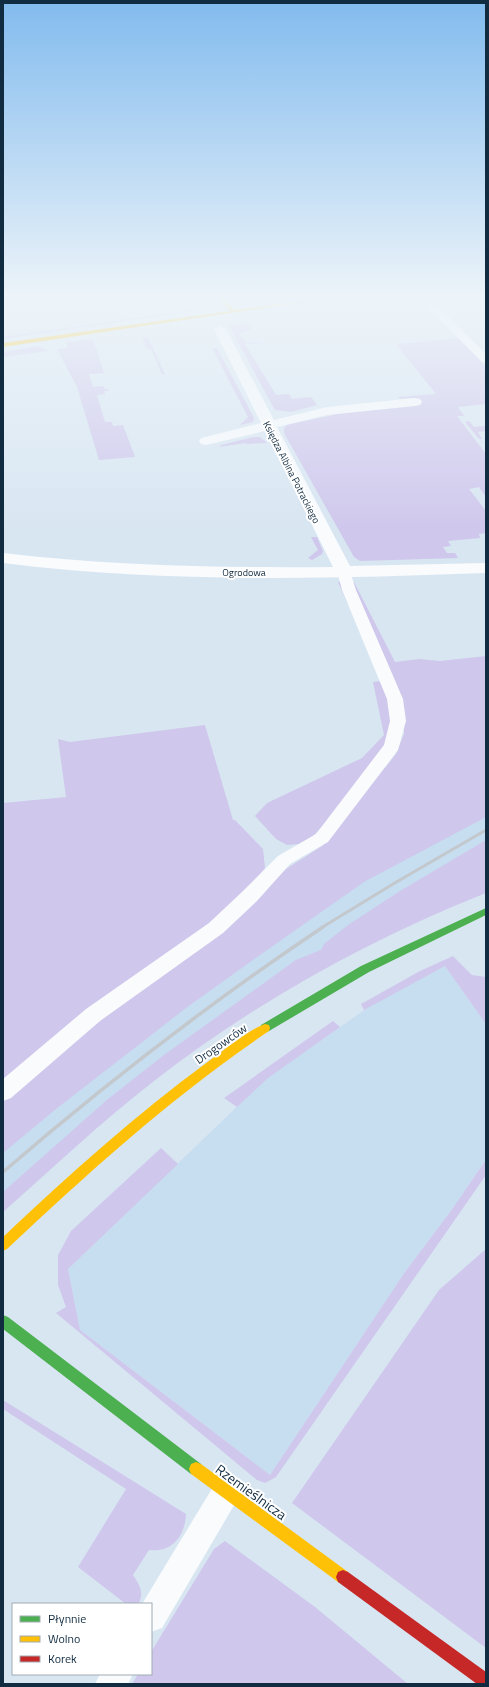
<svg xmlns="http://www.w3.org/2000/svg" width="489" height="1687" font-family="'Titillium Web',sans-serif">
  <rect width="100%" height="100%" fill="#d8e6f2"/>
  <g fill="#c7ddf0">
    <path d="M416,295H475L478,297L423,302Z"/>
    <path d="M486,766V881L298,963L3,1204V1077Z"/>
    <path d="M445,966L486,1024V1159L453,1208L405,1272L270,1475L80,1330L68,1269L267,1078L373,1004Z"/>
  </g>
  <g fill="#cfc7ec">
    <path d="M206,308L207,309L3,339V337Z"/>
    <path d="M247,323L252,329L239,334L246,343L261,342L262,343L245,344L276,395L289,394L292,399L311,397L317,405L291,412L275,410L229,326Z"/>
    <path d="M142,337H148L165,374L162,375L151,349H147Z"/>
    <path d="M460,338L486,367V404L458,407L464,416H457L486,454V497L479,487L469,489L486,511V533L479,534L480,538L448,541L451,546L443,547L447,553H455L458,558L360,561L354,557L284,433V428L287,425L342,413L419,404L414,398L400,399L398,397L436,394L396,344Z"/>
    <path d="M93,339L104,373L89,374L93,387L103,386L105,389L111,390L104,391L105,394L97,395L105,422H112L113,426L123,425L135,457L99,460L77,387L57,349L68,348L66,342Z"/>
    <path d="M38,346L48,351L3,357V352Z"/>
    <path d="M212,348H217L254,418L253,422L240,425L248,417Z"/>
    <path d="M469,421L474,427L486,426V431L478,432L482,439H479L465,422Z"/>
    <path d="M253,437H260L267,443L247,444L246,443L219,447L221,445Z"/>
    <path d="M311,537H317L323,551L322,554L312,560L308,558L318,550Z"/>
    <path d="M338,582H341L389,697L392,730L388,743L331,818L311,838L299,844L287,845L276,839L255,816L267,803L362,758L384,735L373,682L382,681Z"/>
    <path d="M352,582H354L395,662L419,659L440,661L486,656V817L364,882L260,955L186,1008L56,1109L3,1153V1100L96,1020L253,902L286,869L322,846L396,754L404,734V716L395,681Z"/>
    <path d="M205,725L233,820H235L263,849L265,868C221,926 164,956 107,997C71,1023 35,1051 3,1081V803L66,797L58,739L70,742Z"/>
    <path d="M486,840V893C368,940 254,1003 154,1081C101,1122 53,1168 3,1212V1192L108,1099L164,1055L296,960L321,950L324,944L348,925L400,891Z"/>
    <path d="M453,956L472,975L486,977V1024L445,966L364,1010L361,1004L420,971Z"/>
    <path d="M333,1021L340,1027L268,1078L237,1107L224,1098Z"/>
    <path d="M161,1148L178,1164L68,1269L80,1330L270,1475L405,1272L453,1208L485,1161L486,1175L276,1477L265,1483L257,1480L56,1313L66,1307L58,1285V1255L71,1231Z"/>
    <path d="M486,1249V1648L292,1503L439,1290Z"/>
    <path d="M3,1400L186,1514C185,1536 172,1553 149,1550L133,1575C139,1584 145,1593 138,1604H126L78,1567L126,1489L3,1409Z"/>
    <path d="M225,1541L315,1607L408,1684H132L138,1674H151V1652L214,1549Z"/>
  </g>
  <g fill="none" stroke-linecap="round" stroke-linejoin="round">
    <g fill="#f9fbfd" fill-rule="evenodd">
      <path d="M415,295H426L486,354V363L482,362Z"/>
      <path d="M344,567L349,568L356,590L403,699L406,721L398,750L328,842L290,864L257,901L223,933L100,1021L11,1098L3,1101V1079L86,1009L209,923L243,891L278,856L316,834L384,745L390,721L387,699L342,590L337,571L339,568Z"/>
      <path d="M226,1478L236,1482L240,1492L236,1502L162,1628L151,1632V1604H142L216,1482Z"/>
      <path d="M100,1674H133L128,1684H95Z"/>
    </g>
    <path fill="#f9fbfd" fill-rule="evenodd" d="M220,325L226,329L274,420L327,407L415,398L420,399L422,402L420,405L415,406L327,415L277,427L350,566L486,563V573C325,579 163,583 3,563V553C113,566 223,568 333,567L265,431L206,445L201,444L199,441L201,438L261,423L214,329Z"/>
    <g fill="#4caf50" fill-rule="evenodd">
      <path d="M344,295H358L295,304L293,303Z"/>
      <path d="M486,908V915L369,972L269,1031L265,1032L261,1031L260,1028L261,1025L361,966Z"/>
      <path d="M3,1315L8,1317L201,1464L203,1469L201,1474L196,1476L191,1474L3,1329Z"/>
    </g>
    <g fill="#ffc107" fill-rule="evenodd">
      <path d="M219,295H223L224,299L234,310L295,302L297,303L3,347V343L230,311L220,299Z"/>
      <path d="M265,1024L269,1025L270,1028L269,1031C174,1095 90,1171 7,1249L3,1251V1237C69,1175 136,1114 209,1061C223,1051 250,1029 265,1024Z"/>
      <path d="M196,1462L201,1464L348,1572L350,1577L348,1582L343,1584L338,1582L191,1474L189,1469L191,1464Z"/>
    </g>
    <path fill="#c62828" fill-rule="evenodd" d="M343,1570L348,1572L486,1672V1684H477L338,1582L336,1577L338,1572Z"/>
    <path stroke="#c3c8cd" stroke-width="3" d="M321,928L393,884L486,830"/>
    <path stroke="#c3c8cd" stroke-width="3.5" d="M3,1172C105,1084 211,1002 323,927"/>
  </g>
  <linearGradient id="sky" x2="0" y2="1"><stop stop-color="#82bbee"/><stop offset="0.56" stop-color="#edf4f9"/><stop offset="1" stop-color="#edf4f9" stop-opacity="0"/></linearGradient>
  <rect width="489" height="531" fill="url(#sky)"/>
  <g text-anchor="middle" stroke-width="4" stroke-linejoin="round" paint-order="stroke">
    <g font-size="10" fill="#112c41" stroke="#fff">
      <text transform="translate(292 472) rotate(63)" y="4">Księdza Albina Potrackiego</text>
      <text x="244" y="576">Ogrodowa</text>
    </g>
    <g font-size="12" fill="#112c41" stroke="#fff">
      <text transform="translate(221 1044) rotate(-35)" y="4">Drogowców</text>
    </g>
    <g font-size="14" fill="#112c41" stroke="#fff">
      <text transform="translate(251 1492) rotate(36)" y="5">Rzemieślnicza</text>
    </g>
  </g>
  <rect width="489" height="1687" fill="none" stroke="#112c41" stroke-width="8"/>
  <rect x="12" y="1603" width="140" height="72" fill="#ffffff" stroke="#a0abb3"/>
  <rect x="20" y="1616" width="20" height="6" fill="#4caf50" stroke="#a0abb3"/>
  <text x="48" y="1623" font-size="12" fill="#112c41">Płynnie</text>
  <rect x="20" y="1636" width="20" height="6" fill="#ffc107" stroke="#a0abb3"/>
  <text x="48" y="1643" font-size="12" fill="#112c41">Wolno</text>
  <rect x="20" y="1656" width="20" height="6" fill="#c62828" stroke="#a0abb3"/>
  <text x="48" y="1663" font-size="12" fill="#112c41">Korek</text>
</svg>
